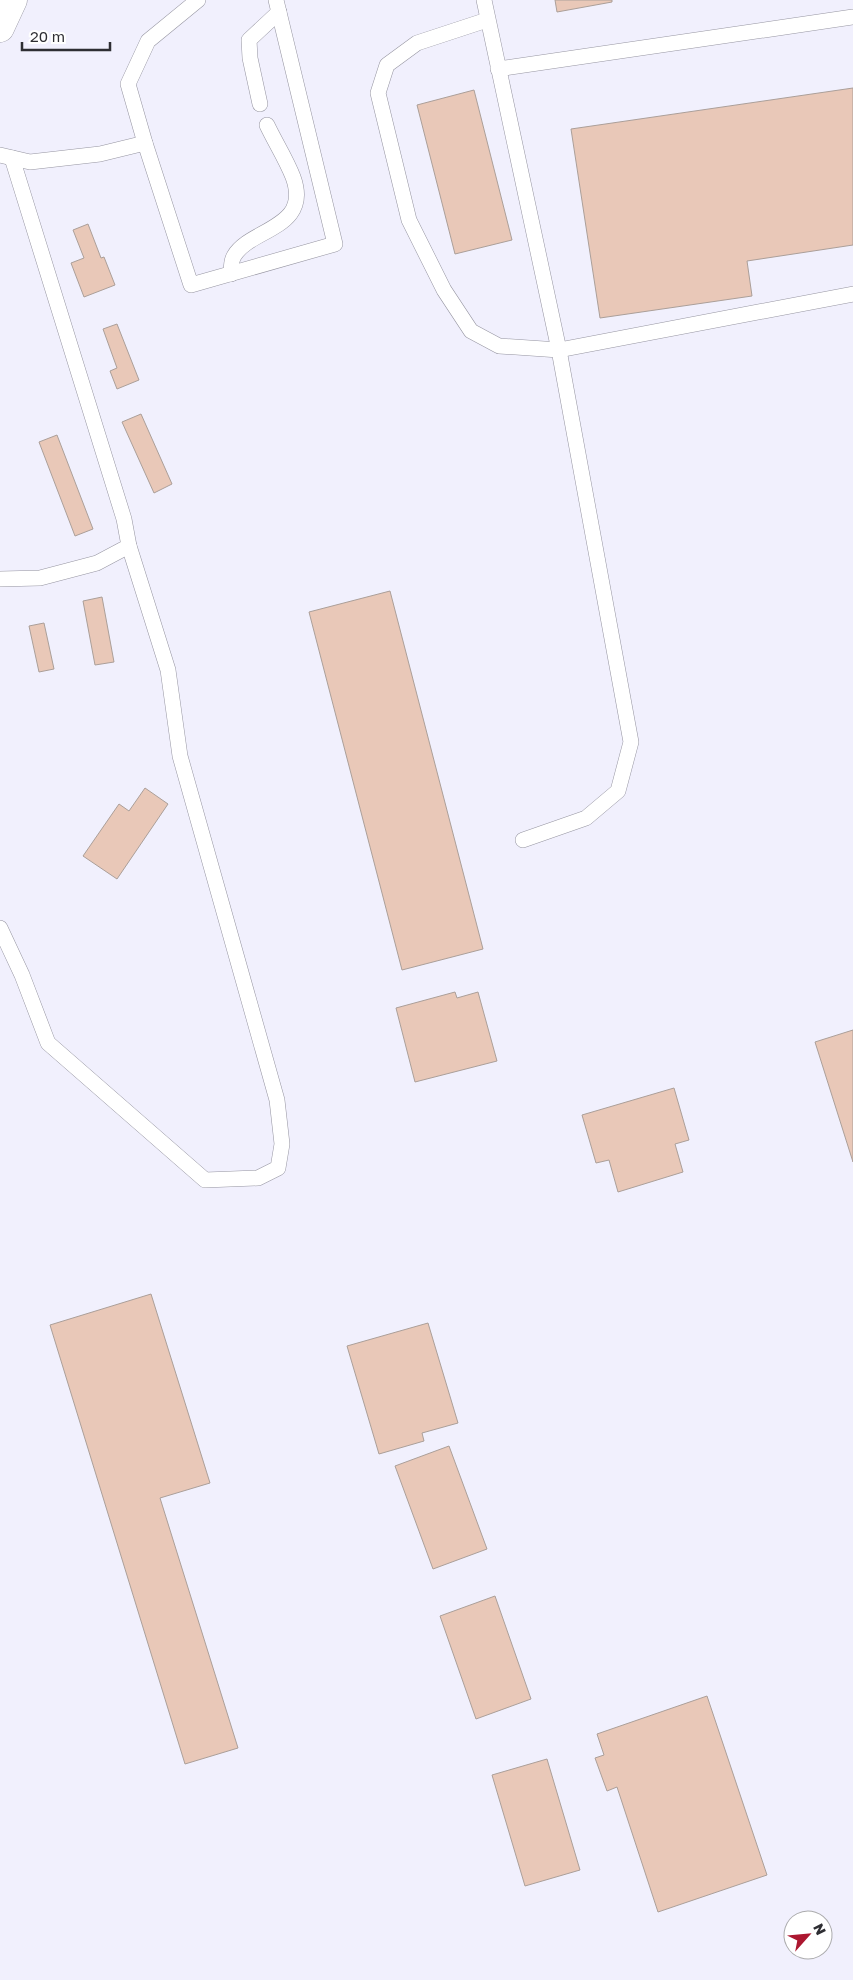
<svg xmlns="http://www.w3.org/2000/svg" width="853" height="1980" font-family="'Golos Text',sans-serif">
  <rect width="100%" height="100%" fill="#f1f0fd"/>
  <g fill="#e9c8b8" stroke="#ab9f99">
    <path d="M555,0H612V2L557,12Z"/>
    <path d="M853,88V245L747,261L752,296L600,318L571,129Z"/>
    <path d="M474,90L512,240L455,254L417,105Z"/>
    <path d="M88,224L101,258L104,257L115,285L84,297L71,263L84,258L73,230Z"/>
    <path d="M117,324L139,380L117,389L110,371L117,368L103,329Z"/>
    <path d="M141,414L172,484L154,493L122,422Z"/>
    <path d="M57,435L93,529L75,536L39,442Z"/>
    <path d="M390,591L483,949L402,970L309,612Z"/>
    <path d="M102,597L114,662L95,665L83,601Z"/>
    <path d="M44,623L54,669L39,672L29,626Z"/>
    <path d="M145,788L168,804L117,879L83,856L119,804L129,811Z"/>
    <path d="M455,992L457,998L478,992L497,1061L415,1082L396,1008Z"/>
    <path d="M853,1030V1162L815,1042Z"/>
    <path d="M674,1088L689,1140L675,1144L683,1172L618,1192L609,1160L596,1163L582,1115Z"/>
    <path d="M151,1294L210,1483L160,1498L238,1748L185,1764L50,1325Z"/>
    <path d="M428,1323L458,1423L422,1433L424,1441L379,1454L347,1346Z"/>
    <path d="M449,1446L487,1549L433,1569L395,1466Z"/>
    <path d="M495,1596L531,1699L476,1719L440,1616Z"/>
    <path d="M707,1696L767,1875L658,1912L617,1787L607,1791L595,1758L604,1755L597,1734Z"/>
    <path d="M547,1759L580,1870L525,1886L492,1775Z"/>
  </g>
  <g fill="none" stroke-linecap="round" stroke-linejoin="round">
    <defs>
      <g id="service">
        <path d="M198,0L148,41L128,84L145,143L191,285L335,244L276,0"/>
        <path d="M484,0L559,350L631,742L618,791L586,818L523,840"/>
        <path d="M487,20L417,43L387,65L378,93L409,220L444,290L471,331L499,346L559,350L853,294"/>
        <path d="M498,69L853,17"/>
        <path d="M260,104L250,58L249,40L279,12"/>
        <path d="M0,155L30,162L100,154L145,143"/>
        <path d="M231,274C231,269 231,261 234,256C250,228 312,229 293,177C286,159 275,142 267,125"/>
        <path d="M0,579L40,578L97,563L129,546L124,519L12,158"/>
        <path d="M0,928L22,975L48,1043L205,1180L258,1178L278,1168L282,1144L277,1100L180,756L168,670L129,546"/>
      </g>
      <path id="secondary" d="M0,28L13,0"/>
    </defs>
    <use href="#service" stroke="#9695a1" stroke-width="16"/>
    <use href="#secondary" stroke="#9695a1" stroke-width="29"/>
    <use href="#service" stroke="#fff" stroke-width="15"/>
    <use href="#secondary" stroke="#fff" stroke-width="28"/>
  </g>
  <g transform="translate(808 1935) rotate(63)"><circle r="24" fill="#ffffff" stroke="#ababad"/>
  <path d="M0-4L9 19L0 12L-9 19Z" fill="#ac1730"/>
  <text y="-8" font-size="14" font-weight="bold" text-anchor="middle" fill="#2e2e33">N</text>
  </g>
  <path d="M22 42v8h88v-8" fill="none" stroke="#2e2e33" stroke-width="2.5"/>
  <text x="30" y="42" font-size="15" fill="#2e2e33" stroke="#ffffff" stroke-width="4" paint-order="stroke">20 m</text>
</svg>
